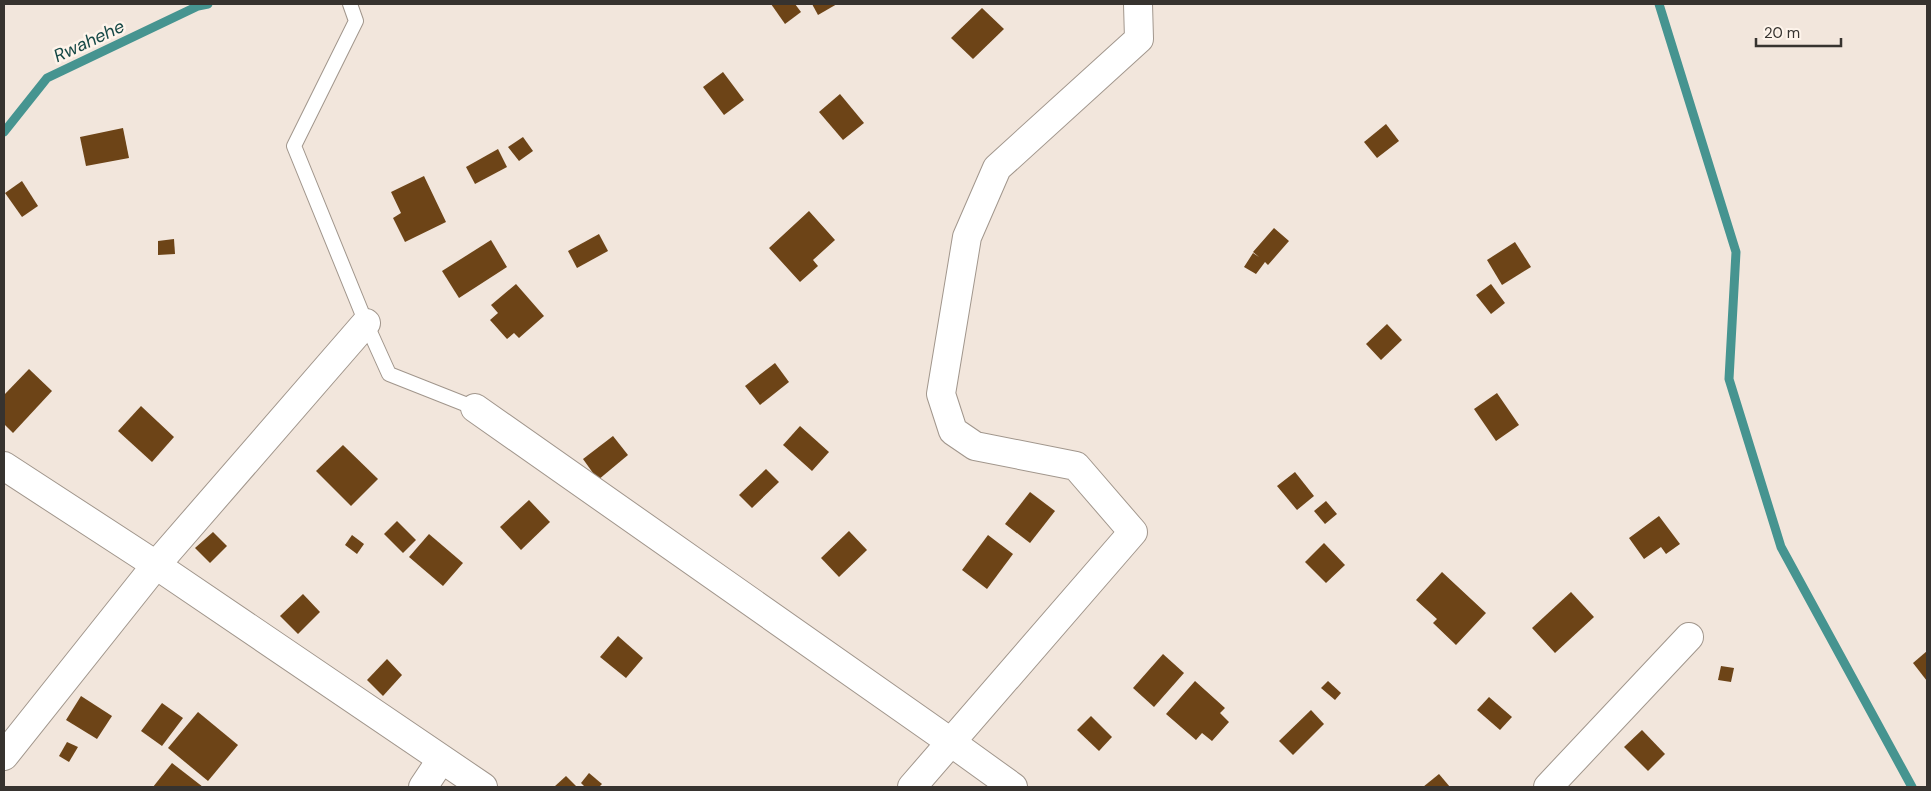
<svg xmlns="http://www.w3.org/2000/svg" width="1931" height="791" font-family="'DM Sans',sans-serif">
  <rect width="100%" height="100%" fill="#f2e6dc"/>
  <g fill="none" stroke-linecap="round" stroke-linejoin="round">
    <g stroke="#469490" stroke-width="9">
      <path d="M1659,4L1736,252L1729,379L1781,547L1912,787"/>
      <path d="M4,132L47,78L198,6L208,4"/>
    </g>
  </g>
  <g fill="#6d4417">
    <path d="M771,4H795L801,12L785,24Z"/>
    <path d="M812,4H837L818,15Z"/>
    <path d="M982,8L1004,29L973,59L951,38Z"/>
    <path d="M723,72L744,100L724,115L703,87Z"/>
    <path d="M840,94L864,123L843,140L819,112Z"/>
    <path d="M1386,124L1399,141L1377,158L1364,142Z"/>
    <path d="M123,128L129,158L86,166L80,137Z"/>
    <path d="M523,137L533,151L519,161L508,147Z"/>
    <path d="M498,149L507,167L475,184L466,167Z"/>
    <path d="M424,176L446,222L405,242L393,218L401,213L391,192Z"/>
    <path d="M22,181L38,206L22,217L5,193Z"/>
    <path d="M809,211L835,240L813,260L818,266L800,282L769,248Z"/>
    <path d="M1274,228L1289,241L1268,265L1265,262L1256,274L1244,267L1253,253L1259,257L1253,252Z"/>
    <path d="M599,234L608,251L577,268L568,251Z"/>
    <path d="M174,239L175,254L158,255V241Z"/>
    <path d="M491,240L507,267L459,298L442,271Z"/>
    <path d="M1515,242L1531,267L1502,285L1487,260Z"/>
    <path d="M516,284L544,316L519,338L514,333L507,339L490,320L498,313L491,305Z"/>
    <path d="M1491,284L1505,303L1491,314L1476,295Z"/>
    <path d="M1387,324L1402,340L1381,360L1366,344Z"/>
    <path d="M775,363L789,382L760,405L745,386Z"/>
    <path d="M29,369L52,391L13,433L4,424V395Z"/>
    <path d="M1497,393L1519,425L1496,441L1474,409Z"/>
    <path d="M141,406L174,437L152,462L118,431Z"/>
    <path d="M800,426L829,452L812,471L783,445Z"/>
    <path d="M613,436L628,455L598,480L583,459Z"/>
    <path d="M343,445L378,479L351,506L316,471Z"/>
    <path d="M766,469L779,482L752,508L739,495Z"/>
    <path d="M1295,472L1314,496L1297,510L1277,486Z"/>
    <path d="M1030,492L1055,511L1030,543L1005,524Z"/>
    <path d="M529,500L550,522L521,550L500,527Z"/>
    <path d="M1326,501L1337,514L1325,524L1314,511Z"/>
    <path d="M1659,516L1680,544L1666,554L1661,547L1644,559L1629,538Z"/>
    <path d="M397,521L416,540L403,553L384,534Z"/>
    <path d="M849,531L867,550L839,577L821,558Z"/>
    <path d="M213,532L227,546L210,563L195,548Z"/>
    <path d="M429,534L463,563L443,586L409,557Z"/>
    <path d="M352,535L364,544L357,554L345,545Z"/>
    <path d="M988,535L1013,554L987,589L962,570Z"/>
    <path d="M1324,543L1345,565L1326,583L1305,562Z"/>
    <path d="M1442,572L1486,613L1456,645L1433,623L1437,619L1416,600Z"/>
    <path d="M1571,592L1594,617L1555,653L1532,628Z"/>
    <path d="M303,594L320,612L298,634L280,616Z"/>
    <path d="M618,636L643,658L626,678L600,657Z"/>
    <path d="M1927,651V681L1913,663Z"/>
    <path d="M1163,654L1184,673L1154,707L1133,688Z"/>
    <path d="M387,659L402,675L383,696L367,680Z"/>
    <path d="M1721,666L1734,668L1731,682L1718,680Z"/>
    <path d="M1195,681L1225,708L1220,713L1229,722L1212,741L1202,733L1196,740L1166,714Z"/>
    <path d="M1328,681L1341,693L1335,700L1321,688Z"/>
    <path d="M81,696L112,716L97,739L66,720Z"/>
    <path d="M1489,697L1512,717L1500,730L1477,710Z"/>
    <path d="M162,703L183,718L162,746L141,731Z"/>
    <path d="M1311,710L1324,724L1293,755L1279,741Z"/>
    <path d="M198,712L238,745L208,781L168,748Z"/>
    <path d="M1091,716L1112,737L1099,751L1077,730Z"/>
    <path d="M1642,730L1665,754L1648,771L1624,747Z"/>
    <path d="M67,742L78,747L69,762L59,756Z"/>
    <path d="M172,763L203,787H153Z"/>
    <path d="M589,773L602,784L599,787H585L581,783Z"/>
    <path d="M1439,774L1450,787H1423Z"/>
    <path d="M566,776L577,787H554Z"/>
  </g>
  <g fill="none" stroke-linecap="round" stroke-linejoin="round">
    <defs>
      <path id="service" d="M350,4L356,21L294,146L366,323L389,374L475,408"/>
      <g id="minor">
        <path d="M475,408L952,743L1013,787"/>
        <path d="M4,466L156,565L483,787"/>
        <path d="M4,756L156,565L366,323"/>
        <path d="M423,787L441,760"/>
        <path d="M912,787L1133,532L1076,466L975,446L953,431L941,394L967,237L997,168L1139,39L1138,4"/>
        <path d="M1548,787L1689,637"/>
      </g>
    </defs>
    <use href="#service" stroke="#a1968c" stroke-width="16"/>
    <use href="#minor" stroke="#a1968c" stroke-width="30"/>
    <use href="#service" stroke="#fff" stroke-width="14"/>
    <use href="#minor" stroke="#fff" stroke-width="28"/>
  </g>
  <g text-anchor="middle" stroke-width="5" stroke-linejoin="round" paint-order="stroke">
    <g font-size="18" font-style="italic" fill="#164846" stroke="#fef4eb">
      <text transform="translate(89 41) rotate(-25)" y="6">Rwahehe</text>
    </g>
  </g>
  <rect width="1931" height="791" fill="none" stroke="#37332f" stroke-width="10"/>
  <path d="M1756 38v8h85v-8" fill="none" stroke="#37332f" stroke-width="2.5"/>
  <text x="1764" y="38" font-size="15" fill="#37332f" stroke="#fef4eb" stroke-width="4" paint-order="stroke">20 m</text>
</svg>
